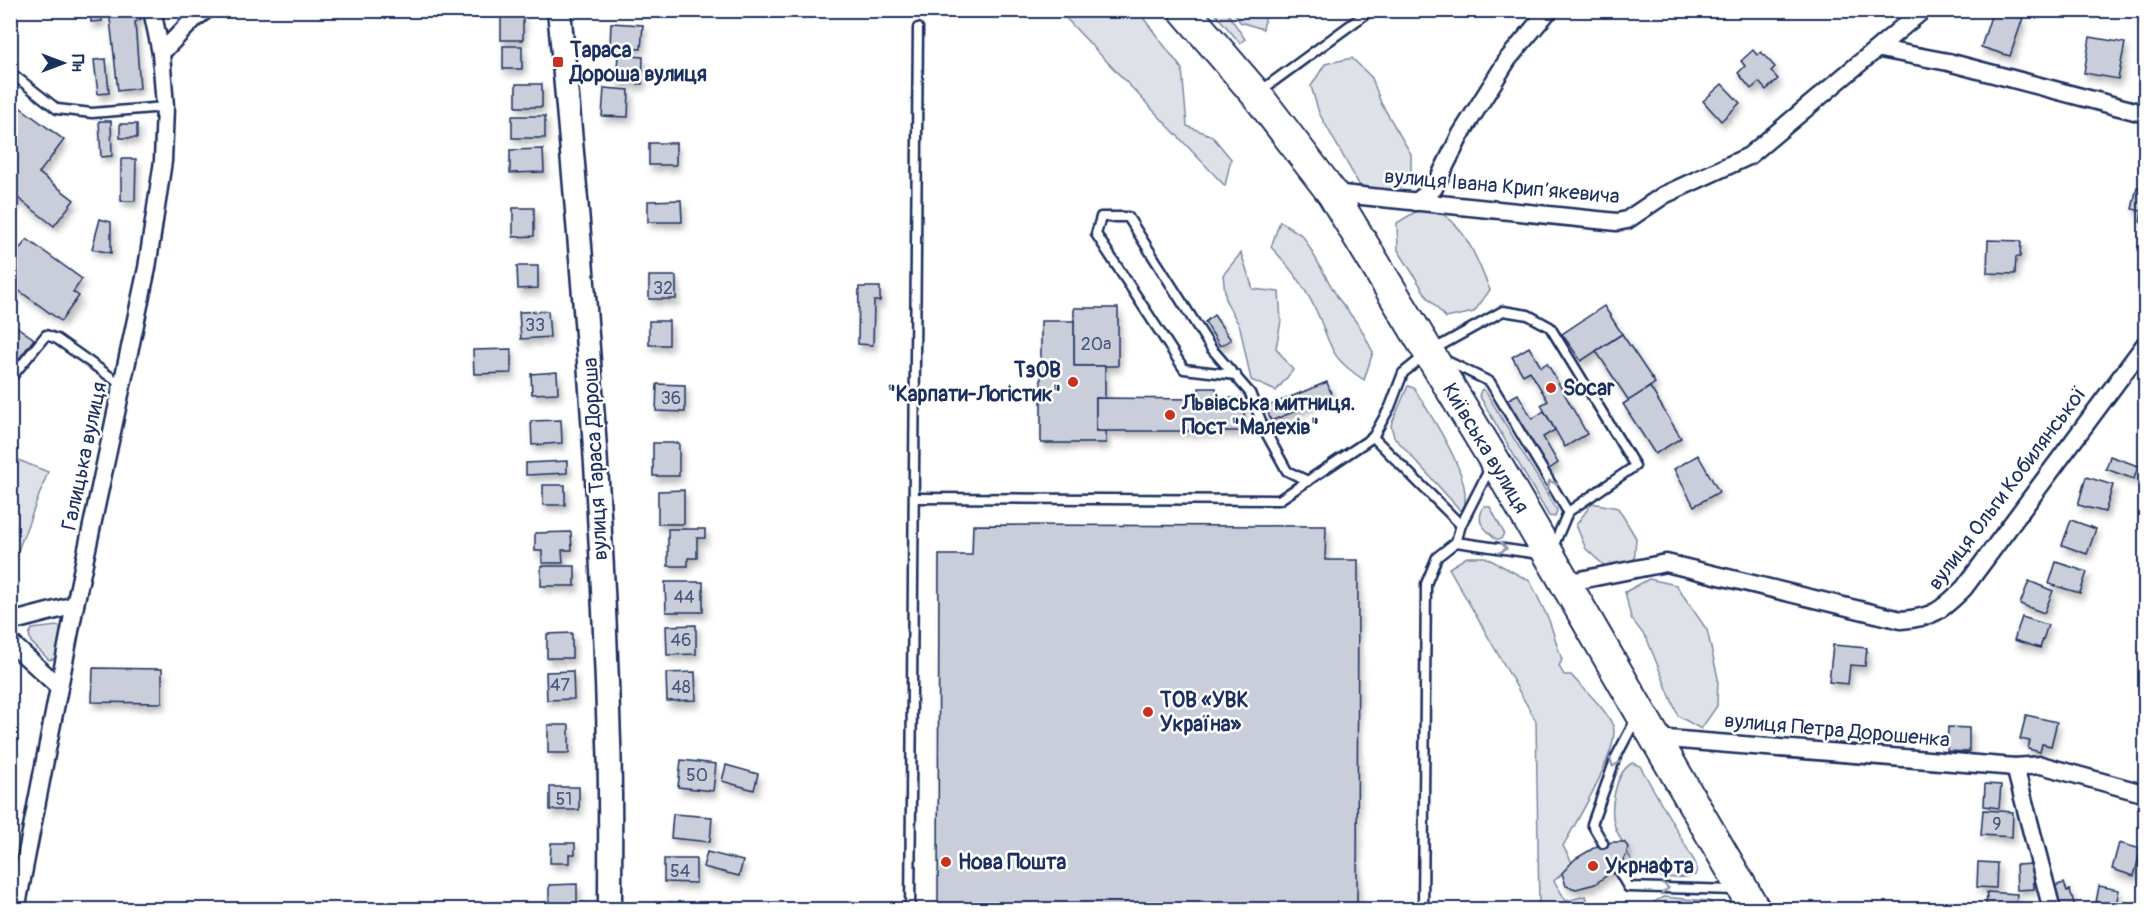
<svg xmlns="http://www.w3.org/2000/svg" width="2156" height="920" font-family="Pangolin,sans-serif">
  <defs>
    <filter id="shadow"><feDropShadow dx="3" dy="5.5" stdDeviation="3" flood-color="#0004"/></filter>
  </defs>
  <rect width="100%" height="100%" fill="#fff"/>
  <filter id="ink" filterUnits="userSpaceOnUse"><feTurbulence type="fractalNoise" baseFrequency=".0167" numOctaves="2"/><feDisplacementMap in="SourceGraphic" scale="12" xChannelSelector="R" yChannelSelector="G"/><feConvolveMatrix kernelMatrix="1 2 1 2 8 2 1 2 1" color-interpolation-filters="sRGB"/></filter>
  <g filter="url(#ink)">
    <g fill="#dee1e7" stroke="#7c88a2" stroke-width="1.5">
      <path d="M1059,11H1138L1182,69L1187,126L1212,136L1231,159L1225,186Z"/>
      <path d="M1213,11H1226L1245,39L1240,43Z"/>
      <path d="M1233,11H1263L1266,15L1263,29L1240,22Z"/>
      <path d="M1352,58L1372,78L1381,103L1411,154V181L1387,194L1360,186L1319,113L1311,86L1325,64Z"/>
      <path d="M1420,209C1428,211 1441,212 1447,217C1468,232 1480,267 1490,290L1474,312L1446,318L1428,298L1398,250L1397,223Z"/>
      <path d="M1280,221L1303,236L1338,298L1360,327L1373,352L1364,380C1331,358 1333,351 1319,317C1308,291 1290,267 1271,247Z"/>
      <path d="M1241,253L1253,289L1279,292L1281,321L1276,348L1293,370L1276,391L1251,380L1240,327L1226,301L1223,275Z"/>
      <path d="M1408,386L1414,388C1428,412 1480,486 1461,511L1394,437L1391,425Z"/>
      <path d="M1482,389L1486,392L1557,510L1555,517L1549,516L1479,395Z"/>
      <path d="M11,457L48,472L11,569Z"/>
      <path d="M1592,503L1618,508L1636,538L1634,565L1607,568L1586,549L1576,525Z"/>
      <path d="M1484,506L1490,507L1504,533L1501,539H1496C1483,527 1475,523 1484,506Z"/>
      <path d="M1467,557H1485L1530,581L1549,620L1562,660L1559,666L1564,675H1571C1585,691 1605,707 1613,726C1621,748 1575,824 1563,846L1573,864L1554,881L1566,901L1586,896L1590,909H1549L1539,906L1536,721L1449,568Z"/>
      <path d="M1649,579L1676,585L1707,630L1718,678L1717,706L1701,729L1678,716L1647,639L1631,618L1625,592Z"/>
      <path d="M57,626L62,629L58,658L49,660L31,642L29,634L32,629Z"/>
      <path d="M1632,763L1640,766L1696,864L1697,871L1695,875C1681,879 1652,879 1640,871C1633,866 1631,859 1627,852C1624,844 1618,835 1615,827C1609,809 1615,773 1632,763Z"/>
      <path d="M1663,897L1708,901L1718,909H1651L1654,902Z"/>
    </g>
    <g fill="#caceda" stroke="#1b2f5e" stroke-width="1.5" filter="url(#shadow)">
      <path d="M90,10H101L102,21L91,22Z"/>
      <path d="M109,10H138L141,19L135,22L140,88L118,91Z"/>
      <path d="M1993,10L2023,18L2010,56L1981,47Z"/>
      <rect x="501" y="16" width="22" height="24"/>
      <path d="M611,23L643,25L641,49L610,47Z"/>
      <path d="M2090,37L2125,43L2118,79L2084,73Z"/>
      <rect x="503" y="46" width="19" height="23"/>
      <path d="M1753,50L1757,55L1761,52L1775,67L1771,71L1778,79L1766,90L1759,82L1751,89L1738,73L1745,66L1741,61Z"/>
      <path d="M618,55L643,57L642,84L616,82Z"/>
      <path d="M106,59L109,93L98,94L94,60Z"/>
      <rect x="516" y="84" width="26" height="23"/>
      <path d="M1722,84L1740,103L1721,121L1703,101Z"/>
      <path d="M604,88L629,90L628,117L602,116Z"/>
      <path d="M10,100L64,140L39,173L74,200L54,226L18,198L13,205L10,203Z"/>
      <rect x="512" y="116" width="33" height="22"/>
      <path d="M99,121H111L112,156L101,157Z"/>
      <rect x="120" y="124" width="17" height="14"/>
      <rect x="649" y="143" width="27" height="22"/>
      <path d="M543,149L544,172L510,173V150Z"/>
      <path d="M121,159H136L135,201H121Z"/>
      <path d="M2137,187L2146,189V223L2140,222L2142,211L2132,209Z"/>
      <path d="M681,200L682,222H648V201Z"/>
      <path d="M513,208H534V236L513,237Z"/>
      <path d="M100,219L111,222V253L92,249Z"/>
      <path d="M27,239L82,279L73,292L79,296L61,321L10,284V262Z"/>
      <path d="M1988,240L2021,241L2020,257H2016L2015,274L1987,273Z"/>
      <path d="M517,266H538V288L518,289Z"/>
      <rect x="649" y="276" width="27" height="23"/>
      <path d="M859,287H880V301H874L873,345L858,344Z"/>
      <path d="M1604,306L1622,334L1581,361L1562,334Z"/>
      <rect x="1074" y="308" width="44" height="58"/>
      <path d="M548,311L550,337L521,339L519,312Z"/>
      <path d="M1214,315L1231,340L1220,346L1205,322Z"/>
      <rect x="649" y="321" width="20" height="24"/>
      <path d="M1041,321H1074V366H1105V399L1096,398V431H1106V443H1041Z"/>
      <path d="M10,322L34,339L10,371Z"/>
      <path d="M1622,334L1655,383L1629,401L1596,351Z"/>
      <path d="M1529,347L1541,367L1547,363L1587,434L1565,447L1541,405L1548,401L1530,371L1523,375L1512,357Z"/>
      <path d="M511,349V373L474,374L473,350Z"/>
      <path d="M557,372L558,393L532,394L531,374Z"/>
      <path d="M1327,382L1332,396L1271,421L1266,407Z"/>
      <path d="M657,384L685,385V412L656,411Z"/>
      <path d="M1650,387L1681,438L1655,454L1623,404Z"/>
      <path d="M1199,388H1216V398H1244V431H1096V398L1199,399Z"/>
      <path d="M1518,394L1532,419L1544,411L1555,430L1543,437L1558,463L1546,471L1505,401Z"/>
      <path d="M561,420L562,443L532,445L531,421Z"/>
      <rect x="653" y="443" width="26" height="33"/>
      <path d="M1698,455L1719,492L1694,506L1674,469Z"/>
      <path d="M2110,456L2138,466L2134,479L2106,469Z"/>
      <path d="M567,461V473L526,475V463Z"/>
      <path d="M2086,477L2113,485L2105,512L2078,505Z"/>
      <rect x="543" y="485" width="22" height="20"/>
      <path d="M684,490V524H658V491Z"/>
      <path d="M2071,520L2096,529L2087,554L2062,545Z"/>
      <path d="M973,525L1326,526L1325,560H1358L1357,910H938L939,555H972Z"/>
      <path d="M668,529H705V538H697V558H688V566H668Z"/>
      <path d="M571,532L572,550H562L563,563H542V551H535V533Z"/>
      <path d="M2056,562L2087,572L2080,593L2049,584Z"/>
      <rect x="541" y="566" width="34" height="20"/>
      <path d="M2029,581L2053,591L2044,613L2020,604Z"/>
      <path d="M665,582H703V612H666Z"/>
      <path d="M2022,617L2048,625L2040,648L2014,640Z"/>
      <path d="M696,625V654L667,655L666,626Z"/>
      <path d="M572,633V658H547V634Z"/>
      <path d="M1833,645L1867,648L1865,666L1850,665L1848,684L1829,682Z"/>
      <path d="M93,668L162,669V703L92,702Z"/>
      <path d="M573,671L574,699L547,700L546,672Z"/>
      <path d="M695,672L696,700L667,701L666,673Z"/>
      <path d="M2026,715L2057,722L2051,746L2042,744L2040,752L2028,749L2030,741L2020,739Z"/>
      <rect x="548" y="725" width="21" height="28"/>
      <path d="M1948,727L1969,728V752L1947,751Z"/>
      <path d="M681,760L716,764L713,791L678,787Z"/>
      <path d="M726,765L758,774L754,790L722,781Z"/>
      <path d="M1985,784L2001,785L1999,808L1984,806Z"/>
      <rect x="550" y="787" width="29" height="23"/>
      <path d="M1983,810L2013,812L2012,837L1981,835Z"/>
      <path d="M673,814L712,817L710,842L671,838Z"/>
      <path d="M1612,842H1624L1628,847L1626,856L1617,868L1595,884L1576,889L1566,886L1562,873L1575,859L1597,846Z"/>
      <path d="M551,843H575V854H569V863H550Z"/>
      <path d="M2119,843L2141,849L2134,876L2112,869Z"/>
      <path d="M707,852L743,861L739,876L703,867Z"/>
      <path d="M664,859H696V883L664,882Z"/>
      <path d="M1978,862L1997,863L1996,888L1977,887Z"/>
      <path d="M2033,864L2034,889L2017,890L2016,865Z"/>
      <path d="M2064,883L2067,891L2070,890L2076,910H2061L2054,886Z"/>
      <path d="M577,884V908H549V885Z"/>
      <path d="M2099,886L2119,890L2115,910L2095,908Z"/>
      <path d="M1987,892L2017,894L2016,910H1986Z"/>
      <path d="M669,902L701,905V910H668Z"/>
    </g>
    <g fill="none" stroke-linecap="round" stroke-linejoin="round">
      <defs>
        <g id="lane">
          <path d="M10,72L57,109L92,113L165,107"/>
          <path d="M1259,92L1371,10"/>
          <path d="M1443,359L1490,382L1568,512L1553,547"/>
          <path d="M1236,375L1184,369L1096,234L1101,217H1128L1211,348L1250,393L1265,431L1287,471L1308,481"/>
          <path d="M10,379L46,335L57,339L122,385"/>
          <path d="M1373,437L1461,525"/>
          <path d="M915,498L1279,500L1373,437L1390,407L1403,373L1429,352L1503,311L1528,315L1550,327L1635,466L1568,512"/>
          <path d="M1456,542L1539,554"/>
          <path d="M1603,843L1592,824L1616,757L1636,719"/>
          <path d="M1617,868L1628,887L1735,890"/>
          <path d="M910,910L918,28"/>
          <path d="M1423,910L1426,584L1437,557L1456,542L1461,525L1491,466"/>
        </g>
        <g id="street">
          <path d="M1880,49L1948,62L2146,114"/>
          <path d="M161,53L193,20L206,10"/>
          <path d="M1332,193L1617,222L1627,220L1664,195L1749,156L1923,10"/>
          <path d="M1416,202L1434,188L1461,134L1508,59L1549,10"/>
          <path d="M1565,583L1666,563L1901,620C1933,618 1942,610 1964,588L2146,343"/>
          <path d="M10,622L75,605"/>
          <path d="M10,642L59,687"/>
          <path d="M1655,738L2015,767L2041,765L2146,794"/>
          <path d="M2015,767L2052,910"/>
          <path d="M16,910L75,605L147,268L163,161L165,107L161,53L152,10"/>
        </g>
        <path id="secondary" d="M559,10C582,254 602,497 609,742C611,798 610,854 610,910"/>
        <path id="highway" d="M1184,10L1256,94L1332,193L1494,460L1755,910"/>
      </defs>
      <use href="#lane" stroke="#1b2f5e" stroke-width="13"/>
      <use href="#street" stroke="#1b2f5e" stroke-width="21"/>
      <use href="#secondary" stroke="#1b2f5e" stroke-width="27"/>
      <use href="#highway" stroke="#1b2f5e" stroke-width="34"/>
      <use href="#lane" stroke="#fff" stroke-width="8"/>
      <use href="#street" stroke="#fff" stroke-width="16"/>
      <use href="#secondary" stroke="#fff" stroke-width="22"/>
      <use href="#highway" stroke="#fff" stroke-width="30"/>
    </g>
    <defs><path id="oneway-chevron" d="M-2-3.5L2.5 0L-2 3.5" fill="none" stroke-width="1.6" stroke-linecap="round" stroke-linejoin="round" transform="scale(1.5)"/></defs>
    <g stroke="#8d97ae">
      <use href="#oneway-chevron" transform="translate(1551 484) rotate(-121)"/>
      <use href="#oneway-chevron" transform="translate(1503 548) rotate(8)"/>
      <use href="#oneway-chevron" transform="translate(1614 763) rotate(111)"/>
      <use href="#oneway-chevron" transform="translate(1665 888) rotate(2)"/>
    </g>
  </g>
  <g fill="#c8321e" stroke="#fff" stroke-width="2">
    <rect x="552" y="56" width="12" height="12" rx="3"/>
    <circle cx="1073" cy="382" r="6"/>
    <circle cx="1551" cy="388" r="6"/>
    <circle cx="1170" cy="415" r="6"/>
    <circle cx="1148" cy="712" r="6"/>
    <circle cx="946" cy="862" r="6"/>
    <circle cx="1593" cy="866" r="6"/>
  </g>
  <g text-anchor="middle" stroke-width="5" stroke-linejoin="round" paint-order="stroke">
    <g font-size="18" fill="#47577d">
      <text x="663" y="294">32</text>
      <text x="535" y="331">33</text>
      <text x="1096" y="350">20а</text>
      <text x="671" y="404">36</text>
      <text x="684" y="603">44</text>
      <text x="681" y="646">46</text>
      <text x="560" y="691">47</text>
      <text x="681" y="693">48</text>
      <text x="697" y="781">50</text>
      <text x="564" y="805">51</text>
      <text x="1997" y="830">9</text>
      <text x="680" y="877">54</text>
    </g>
    <g font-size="21" font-weight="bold" fill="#1b2f5e" stroke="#fff" text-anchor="start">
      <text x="570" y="57">Тараса<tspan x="570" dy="24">Дороша вулиця</tspan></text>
      <text x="1061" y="377" text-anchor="end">ТзОВ<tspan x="1061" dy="24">"Карпати-Логістик"</tspan></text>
      <text x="1563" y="395">Socar</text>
      <text x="1182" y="410">Львівська митниця.<tspan x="1182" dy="24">Пост "Малехів"</tspan></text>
      <text x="1160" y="707">ТОВ «УВК<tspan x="1160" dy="24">Україна»</tspan></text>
      <text x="958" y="869">Нова Пошта</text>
      <text x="1605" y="873">Укрнафта</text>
    </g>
    <g font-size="21" fill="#1b2f5e" stroke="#fff">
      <text transform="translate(1502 186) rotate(5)" y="7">вулиця Івана Крипʼякевича</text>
      <text transform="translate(1486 448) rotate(59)" y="7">Київська вулиця</text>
      <text transform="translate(84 456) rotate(-78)" y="7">Галицька вулиця</text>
      <text transform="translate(595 459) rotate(-93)" y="7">вулиця Тараса Дороша</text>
      <text transform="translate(2007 488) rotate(-53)" y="7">вулиця Ольги Кобилянської</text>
      <text transform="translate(1837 730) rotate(5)" y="7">вулиця Петра Дорошенка</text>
    </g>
  </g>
  <rect width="2156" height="920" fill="none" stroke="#fff" stroke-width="36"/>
  <rect x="18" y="18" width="2120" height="884" fill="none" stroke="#1b2f5e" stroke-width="2" filter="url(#ink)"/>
  <g transform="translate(63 63) rotate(90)" stroke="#ffffff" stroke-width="4.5" paint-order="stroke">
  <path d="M0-4.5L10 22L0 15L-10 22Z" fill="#1b2f5e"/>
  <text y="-9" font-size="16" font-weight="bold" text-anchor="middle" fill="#1b2f5e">Пн</text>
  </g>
</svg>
